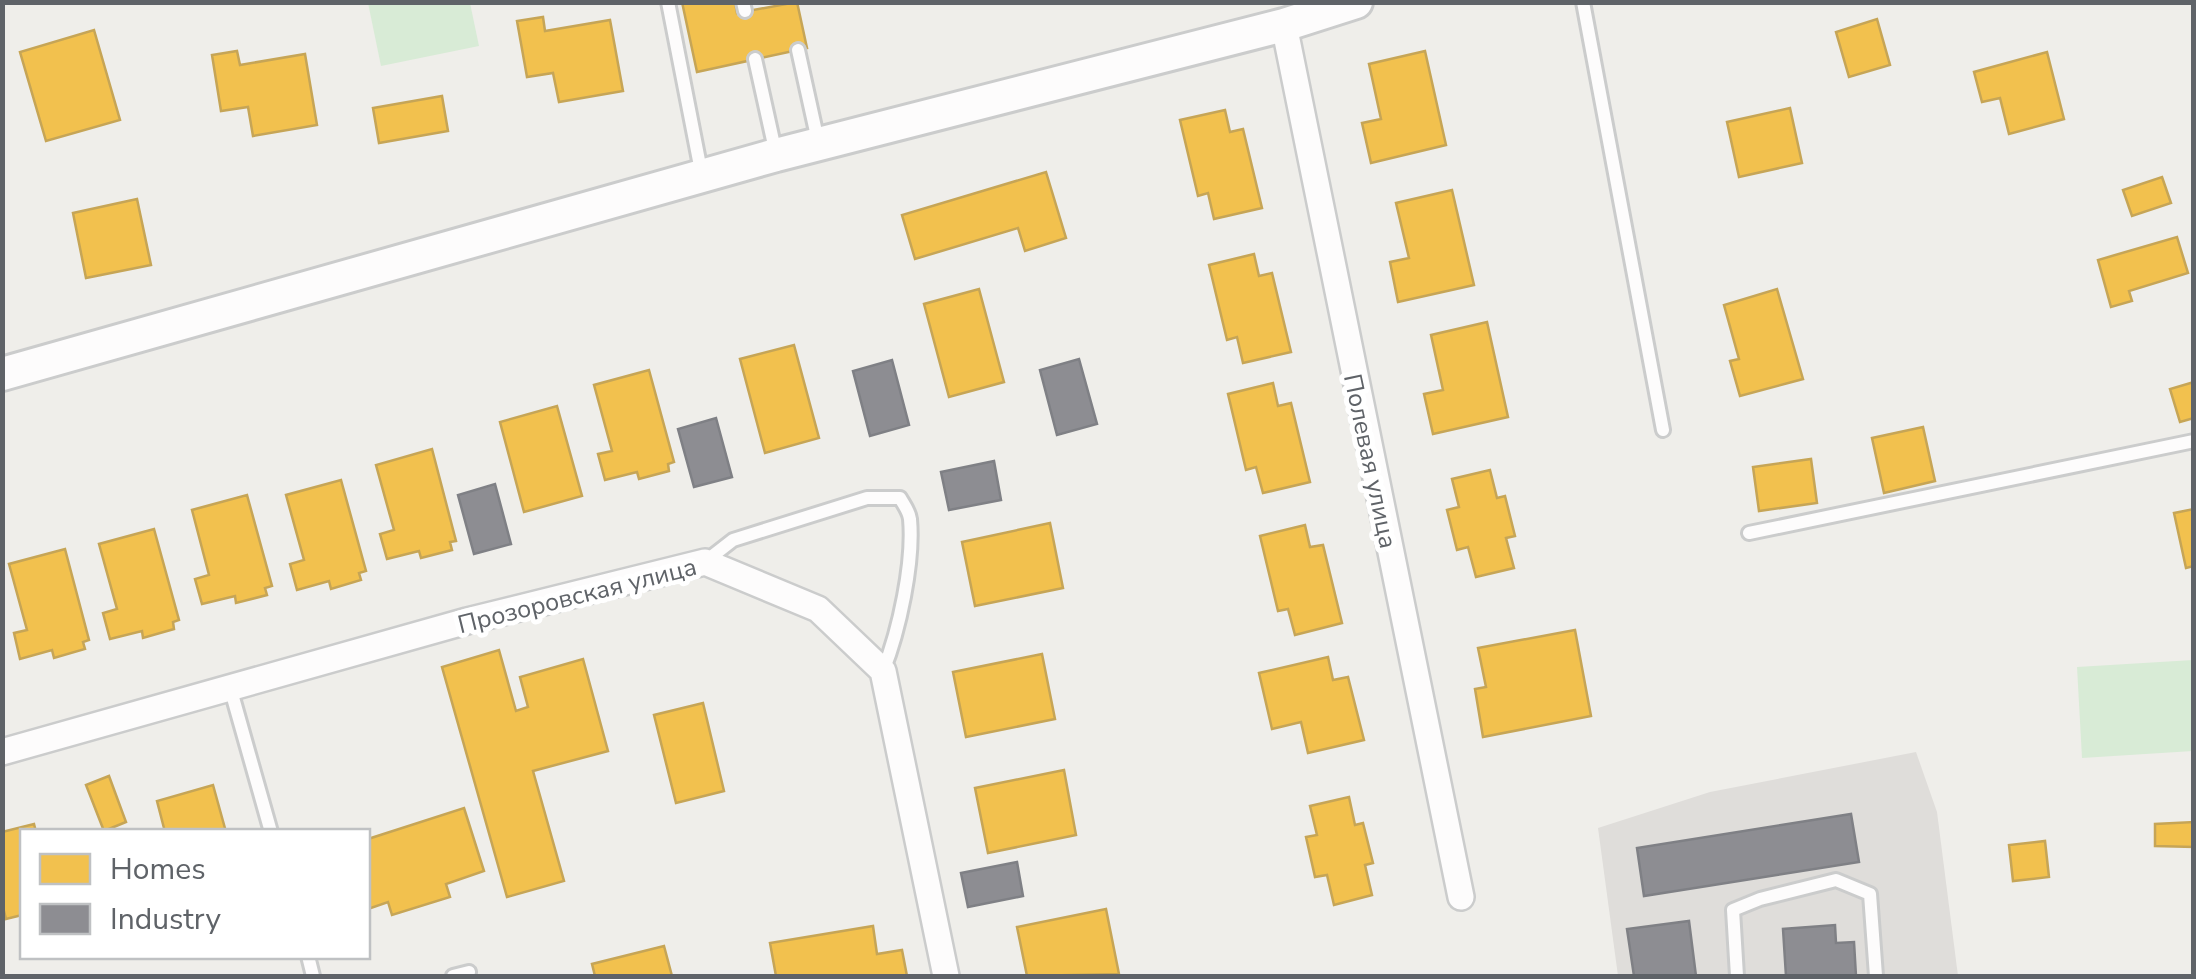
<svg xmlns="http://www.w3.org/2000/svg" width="2196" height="979" font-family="'Nunito Sans',sans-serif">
  <rect width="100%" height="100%" fill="#efeeea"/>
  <path fill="#dfddda" d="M1916,752L1937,812L1958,976H1618L1598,828L1710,792Z"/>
  <g fill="#d8ebd6">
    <path d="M368,3H470L479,46L381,66Z"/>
    <path d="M2193,660V751L2082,758L2077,667Z"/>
  </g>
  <g fill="#f2c14e" stroke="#c6a556" stroke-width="2.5">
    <path d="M682,2H735L737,13L797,2L807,48L697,72Z"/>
    <path d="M543,17L545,31L610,20L623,91L559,102L553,73L527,77L517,21Z"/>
    <path d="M1877,19L1890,65L1849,77L1836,32Z"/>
    <path d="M94,30L120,120L46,141L20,52Z"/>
    <path d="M237,51L240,65L305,54L317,125L253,136L248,107L221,111L212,55Z"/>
    <path d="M1425,51L1446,145L1371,163L1362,123L1381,119L1369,64Z"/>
    <path d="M2047,52L2064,119L2009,134L2000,98L1982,102L1974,72Z"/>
    <path d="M442,96L448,131L379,143L373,108Z"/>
    <path d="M1790,108L1802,163L1739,177L1727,122Z"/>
    <path d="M1225,110L1230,132L1243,129L1262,208L1214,219L1208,193L1198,196L1180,120Z"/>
    <path d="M1046,172L1066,238L1025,251L1018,228L915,259L902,215Z"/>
    <path d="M2162,177L2171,203L2132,216L2123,190Z"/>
    <path d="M1452,190L1474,285L1398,302L1390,262L1409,258L1396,203Z"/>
    <path d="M137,199L151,265L86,278L73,213Z"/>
    <path d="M2177,237L2188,273L2129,291L2132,301L2111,307L2098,260Z"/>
    <path d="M1254,254L1259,276L1272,273L1291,352L1243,363L1237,337L1227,340L1209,265Z"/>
    <path d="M979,289L1004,382L949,397L924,304Z"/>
    <path d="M1777,289L1803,379L1740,396L1730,361L1739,359L1724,305Z"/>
    <path d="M1487,322L1508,417L1433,434L1424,394L1443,390L1431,335Z"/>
    <path d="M794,345L819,438L765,453L740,359Z"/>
    <path d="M649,370L674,462L668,464L669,471L639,479L637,472L605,480L598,454L612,451L594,385Z"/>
    <path d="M2194,382V418L2180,422L2170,389Z"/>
    <path d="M1273,383L1278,406L1291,403L1310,482L1263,493L1256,467L1246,470L1228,394Z"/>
    <path d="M557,406L582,496L524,512L500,422Z"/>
    <path d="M1923,427L1935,481L1884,493L1872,438Z"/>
    <path d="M432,449L456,541L450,542L452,550L421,558L419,551L387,559L380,534L394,530L376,465Z"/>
    <path d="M1811,459L1817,503L1759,511L1753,467Z"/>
    <path d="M1490,470L1497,498L1505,496L1515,536L1506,538L1514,568L1476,577L1468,547L1457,550L1447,510L1459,507L1452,479Z"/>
    <path d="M341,480L366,571L359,573L361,580L331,589L329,581L297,590L290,564L304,560L286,495Z"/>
    <path d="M247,495L272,586L265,588L267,595L236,603L235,596L202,604L195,579L209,575L192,510Z"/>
    <path d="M2194,509V566L2186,568L2174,513Z"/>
    <path d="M1050,523L1063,588L975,606L962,542Z"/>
    <path d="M1305,525L1310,547L1323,545L1342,623L1295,635L1288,609L1278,611L1260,536Z"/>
    <path d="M154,529L179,620L173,622L174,629L143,638L142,631L110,639L103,613L117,609L99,544Z"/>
    <path d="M65,549L89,640L83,642L85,649L54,658L52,650L20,659L14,633L27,630L9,564Z"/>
    <path d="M1575,630L1591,716L1483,737L1475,689L1486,687L1478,648Z"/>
    <path d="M499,650L516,711L528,707L520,677L583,659L608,751L533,771L564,881L507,897L442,667Z"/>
    <path d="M1042,654L1055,719L966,737L953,672Z"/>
    <path d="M1328,657L1333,680L1348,677L1364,740L1308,753L1301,722L1272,729L1259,673Z"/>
    <path d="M703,703L724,791L676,803L654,715Z"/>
    <path d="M1064,770L1076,835L988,853L975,788Z"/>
    <path d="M109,776L126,822L104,831L86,785Z"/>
    <path d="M213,785L226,832H165L157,801Z"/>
    <path d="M1349,797L1355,825L1363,823L1373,863L1365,865L1372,895L1334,905L1327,875L1315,877L1306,837L1317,835L1310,806Z"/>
    <path d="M464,808L484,871L446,884L450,897L392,915L388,902L368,909V839Z"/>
    <path d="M2194,822V847L2155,846V824Z"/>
    <path d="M34,824L36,832H22V915L6,919L2,903V832Z"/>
    <path d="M2045,841L2049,877L2013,881L2009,845Z"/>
    <path d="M1106,909L1119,974L1027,976L1017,927Z"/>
    <path d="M873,926L877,954L902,950L907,976H776L770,943Z"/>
    <path d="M664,946L672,976H595L592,964Z"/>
  </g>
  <g fill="#8d8d92" stroke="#7f8085" stroke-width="2.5">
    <path d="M1079,359L1097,424L1057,435L1040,370Z"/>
    <path d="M892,360L909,425L870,436L853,371Z"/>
    <path d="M716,418L732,477L694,487L678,429Z"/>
    <path d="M994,461L1001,500L949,510L941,472Z"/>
    <path d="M495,484L511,544L474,554L458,495Z"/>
    <path d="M1851,814L1859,862L1644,896L1637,848Z"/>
    <path d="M1017,862L1023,896L968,907L961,873Z"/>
    <path d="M1689,921L1696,976H1634L1627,929Z"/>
    <path d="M1835,925L1836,943L1854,942L1856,976H1786L1783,929Z"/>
  </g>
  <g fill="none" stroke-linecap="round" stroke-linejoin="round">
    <defs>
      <g id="service">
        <path d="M668,2L702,176"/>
        <path d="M743,2L745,11"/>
        <path d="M1583,2L1663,430"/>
        <path d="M798,50L818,141"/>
        <path d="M755,59L776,154"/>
        <path d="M1749,533L2194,441"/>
        <path d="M706,561L733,540L867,498H900C904,505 909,511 910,519C914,563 899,631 883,671"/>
        <path d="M230,687L271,832"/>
        <path d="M308,956L313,976"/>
        <path d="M453,976L469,972"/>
        <path d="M1737,976L1733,910L1760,899L1836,880L1870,894L1876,976"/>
      </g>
      <g id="minor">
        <path d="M1284,25L1461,897"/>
        <path d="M2,752L467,621L705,562L818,609L883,671L946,976"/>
      </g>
      <path id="tertiary" d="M2,374L776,155L1284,25L1356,2"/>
    </defs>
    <use href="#service" stroke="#cbcccc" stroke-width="18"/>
    <use href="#minor" stroke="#cbcccc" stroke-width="30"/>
    <use href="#tertiary" stroke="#cbcccc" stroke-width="38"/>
    <use href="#service" stroke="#fdfcfc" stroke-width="12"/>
    <use href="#minor" stroke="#fdfcfc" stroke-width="25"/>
    <use href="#tertiary" stroke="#fdfcfc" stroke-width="32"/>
  </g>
  <g text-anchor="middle" stroke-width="10" stroke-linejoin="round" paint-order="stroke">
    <g font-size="25" fill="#5f6368" stroke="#fff">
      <text transform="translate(1371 461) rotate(78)" y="9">Полевая улица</text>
      <text transform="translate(577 595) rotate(-14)" y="9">Прозоровская улица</text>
    </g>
  </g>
  <rect width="2196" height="979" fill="none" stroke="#5f6368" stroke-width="10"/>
  <rect x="20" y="829" width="350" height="130" fill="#ffffff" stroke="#bfc1c3" stroke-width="2.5"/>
  <rect x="40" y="854" width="50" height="30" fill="#f2c14e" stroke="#bfc1c3" stroke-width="2.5"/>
  <text x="110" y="879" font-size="30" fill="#5f6368">Homes</text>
  <rect x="40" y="904" width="50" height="30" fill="#8d8d92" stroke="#bfc1c3" stroke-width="2.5"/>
  <text x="110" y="929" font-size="30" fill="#5f6368">Industry</text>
</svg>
